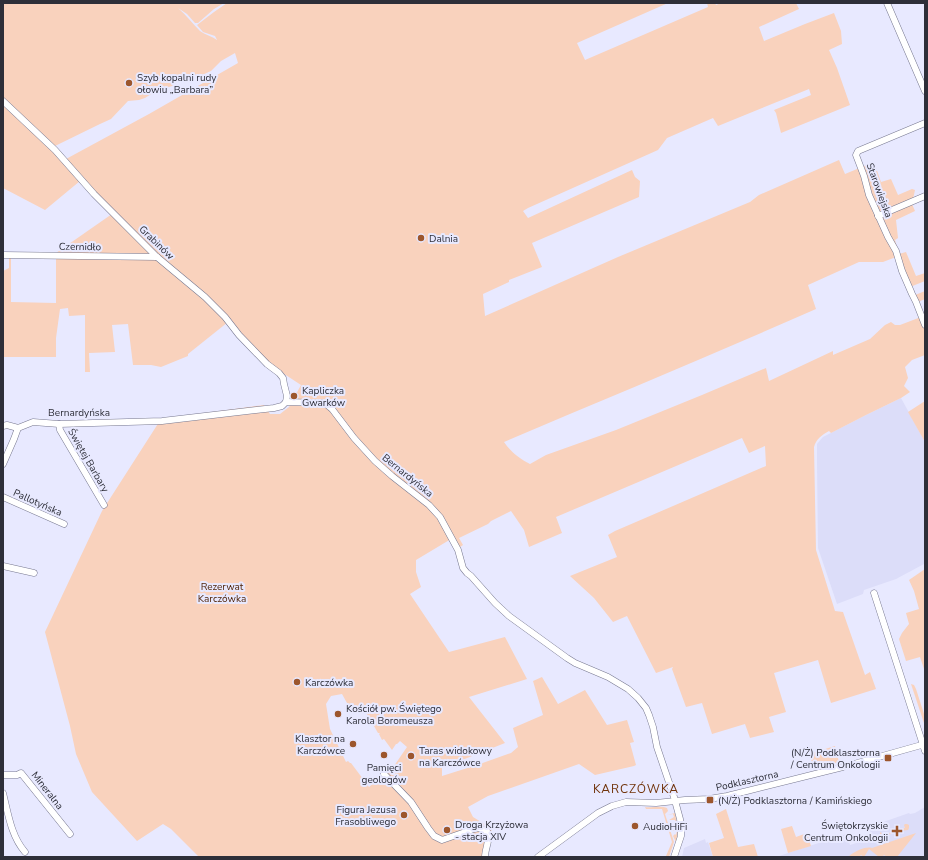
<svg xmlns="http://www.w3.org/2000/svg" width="928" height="860" font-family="'Nunito Sans',sans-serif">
  <rect width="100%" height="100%" fill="#e8e9ff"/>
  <g fill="#dcddf9">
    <path d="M901,398L925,442V562L924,564L896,579L864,590L863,594L837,604L818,548L817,460V444L823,437L866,415Z"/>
    <path d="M925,807V857H776L846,834L850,845L872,838L869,827L909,813L910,814L915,813Z"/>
    <path d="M705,839L706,843L708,842L713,857H682L684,848Z"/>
  </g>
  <g fill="#f9d2bd" fill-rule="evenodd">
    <path d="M3,3H224L214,9L198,23H195L187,14L178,8C186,15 193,24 200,31C205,35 212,36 217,40L215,36L203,32L197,25L214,12L227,3H668L577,43L585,60L708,7L707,3H715L716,5L721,3H796L799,9L759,27L764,41L805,24L834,13L841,31L842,44L829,50L837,68L850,105L781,133L776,113L774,110L811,95L809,89L718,126L713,118L667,138L658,150L528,208L523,211L528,218L632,170L635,177L640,181L639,197L532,243L542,267L509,280V282L483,294L485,316L618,257L750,202L759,195L839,160L845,174L874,162L881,182L891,179L898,195L912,189L915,190L912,204L915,211L896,220L898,238L895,240L899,254L906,252L916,276L925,273V281L910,287L904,271L899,255L896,257L883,262H859L808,285L816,309C712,355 607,398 504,442C511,452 519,458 530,464L546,455L616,430L702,395L766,368L769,381L833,351V355L870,339L885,325L891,322L895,325H900L921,317L925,329V355L912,360L905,367L908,378L904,386L910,392L901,398L866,415L831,433L829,431C822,435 816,439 814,447L816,550L835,611L843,612L865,675L870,672L876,689L831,703L818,660L774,673L786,712L769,717L774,732L750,738L745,724L712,734L702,703L686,707L672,669L673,667L656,673L627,616L613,622L594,598L570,576L617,557L608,535L615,531L766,466L765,446L749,453L742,438L556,517L562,533L529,547L524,530L511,511L491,521L488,524L459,538L463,545L460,547C453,536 448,522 439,513C432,505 424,500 416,493C390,472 364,450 344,423L343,427C360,448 379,466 400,483C412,493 431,505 440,517C444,524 447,532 451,539L416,560V572L421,587L410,594L449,652L505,637L527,679L469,697L505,743L442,768V776L477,765L511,753L518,747L513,728L543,715L533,681L542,677L558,704L585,690L607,725L627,720L634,742L630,743L636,765L634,766L595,775L579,764L488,796L468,807L473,817L491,828L492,834L490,835L487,829L480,827V830L484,831C490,839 482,848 483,857H199L171,829L163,824L137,841L92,792L76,754L70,726L45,632L102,511L161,419L264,405L270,414H280L289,407L301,385L269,364L241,334L227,316L205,295L156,254L93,190L66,159L149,114L238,63L235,53L221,61L211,71L202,75L190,76L179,80L172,86L156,91L145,98L139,100L128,101L111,119L100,124L55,146L22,117L21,120L51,147L80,181L45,210L3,188V103L10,110V106L3,100ZM342,694L352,712H353L355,714L360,711L367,714L378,733H380L379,734L382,740L384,739L392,750L396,744H397L400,741L407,747L394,766L369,787L351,763H350L348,761L346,762L330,729L326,704L331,696Z"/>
    <path d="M112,214L151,255L56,253Z"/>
    <path d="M11,257V302L56,303V257L156,259L190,287L228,322L188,354V356L161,367L151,365H133L128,324L112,325L115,352L89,353L90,372H85V315L69,316L68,308L60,309L56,338V357H3V271L9,268V258Z"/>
    <path d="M925,291V299L918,302L915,295Z"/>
    <path d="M925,401V442L908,412Z"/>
    <path d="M925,569V672L920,657L906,661L899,639L902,633L909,624L906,613L919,609L914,591L909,580Z"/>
    <path d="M911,684L914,685L916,689L925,717V726Z"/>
    <path d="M835,746L839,762L814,769L808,749L812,753Z"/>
    <path d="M645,807C652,808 661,805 667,808L668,811L665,814L674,842L669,857L666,856L672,842L662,809H646Z"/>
    <path d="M726,809L738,847L754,844L758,857H713L709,843L724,838L716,814Z"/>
    <path d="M675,813L678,831L676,842L673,836L675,834L676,835L677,831H672L677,829L676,826H670L676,823L675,820H669L674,817L673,814L667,815Z"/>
    <path d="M905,824H907L909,825V828L908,830C897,831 893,832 884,838L881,837L880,836V833L881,832L882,835H884L904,828H905L904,825Z"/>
    <path d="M792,826L796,837L807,833L811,846L788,853L781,829Z"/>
    <path d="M916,833L897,857H887L884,855L882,857H879L869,849L864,857L861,855L860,856L862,857H848C854,852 865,846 872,848Z"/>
  </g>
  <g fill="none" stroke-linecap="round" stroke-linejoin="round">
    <defs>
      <g id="minor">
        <path d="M887,3L925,91"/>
        <path d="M3,101L55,150L94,194L157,257L205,297L225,317L239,335L267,364L279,373L283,378L284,384L287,396L286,402"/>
        <path d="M925,123L858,151L856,155L864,176L869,195L888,237L896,251L902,271L912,294L916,302L925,325"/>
        <path d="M878,216L925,196"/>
        <path d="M3,255L157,257"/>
        <path d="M59,424L60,430L104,505"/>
        <path d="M3,426L7,425L18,428L33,422L59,424L162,421L274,408L282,406L286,402L325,403L332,409L354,438L375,461L392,476L429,505L440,517L458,550L463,568L467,573L471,576L495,603L509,616L567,658L575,663L608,677L628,689L638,698L646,708L649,715L653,727L657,747L674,797L680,819L681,827V836L674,857"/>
        <path d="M3,464L14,439L18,428"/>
        <path d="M3,497L64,524"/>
        <path d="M3,566L34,573"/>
        <path d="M874,593L925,751"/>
        <path d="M384,774L411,802L428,828L434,836L442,840L474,829L479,828L487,831C491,839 485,848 485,857"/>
        <path d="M3,775H17L21,773L70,834"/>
        <path d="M3,793C8,813 11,836 25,852"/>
        <path d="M538,857L598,813L612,806L626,802L656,803L685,800L709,799L727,796L843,767L925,744"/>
      </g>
    </defs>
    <use href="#minor" stroke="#777890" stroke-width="7"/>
    <use href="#minor" stroke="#fff" stroke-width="6"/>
  </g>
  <g fill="#9c562d" stroke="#e8e9ff" stroke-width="1.5">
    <circle cx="129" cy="83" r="4"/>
    <circle cx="421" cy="238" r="4"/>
    <circle cx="294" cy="396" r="4"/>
    <circle cx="297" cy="682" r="4"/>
    <circle cx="338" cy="714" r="4"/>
    <circle cx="353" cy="744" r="4"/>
    <circle cx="384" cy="755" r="4"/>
    <circle cx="411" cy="756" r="4"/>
    <rect x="884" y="754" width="8" height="8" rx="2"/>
    <rect x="706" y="796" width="8" height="8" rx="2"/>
    <circle cx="404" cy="815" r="4"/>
    <circle cx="635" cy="826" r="4"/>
    <circle cx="447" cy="830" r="4"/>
    <path d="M895 825h4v4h4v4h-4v4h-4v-4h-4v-4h4z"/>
  </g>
  <g text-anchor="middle" stroke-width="4" stroke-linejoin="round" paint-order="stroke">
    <g font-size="10" fill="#2e2f39" stroke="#e8e9ff" text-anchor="start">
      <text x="137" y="81">Szyb kopalni rudy<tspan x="137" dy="12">ołowiu „Barbara”</tspan></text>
      <text x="429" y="242">Dalnia</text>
      <text x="302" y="394">Kapliczka<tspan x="302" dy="12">Gwarków</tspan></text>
      <text x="305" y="686">Karczówka</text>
      <text x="346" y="712">Kościół pw. Świętego<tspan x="346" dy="12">Karola Boromeusza</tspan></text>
      <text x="345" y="742" text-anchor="end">Klasztor na<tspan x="345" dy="12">Karczówce</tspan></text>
      <text x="419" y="754">Taras widokowy<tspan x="419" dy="12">na Karczówce</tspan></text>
      <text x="880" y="756" text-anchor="end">(N/Ż) Podklasztorna<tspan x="880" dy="12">/ Centrum Onkologii</tspan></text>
      <text x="384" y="771" text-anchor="middle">Pamięci<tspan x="384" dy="12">geologów</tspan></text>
      <text x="718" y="804">(N/Ż) Podklasztorna / Kamińskiego</text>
      <text x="396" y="813" text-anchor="end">Figura Jezusa<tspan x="396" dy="12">Frasobliwego</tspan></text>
      <text x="455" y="828">Droga Krzyżowa<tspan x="455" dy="12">- stacja XIV</tspan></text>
      <text x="888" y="829" text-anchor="end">Świętokrzyskie<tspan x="888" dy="12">Centrum Onkologii</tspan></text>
      <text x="643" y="830">AudioHiFi</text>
    </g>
    <g font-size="10" fill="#2e2f39" stroke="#e8e9ff">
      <text transform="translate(880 190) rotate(70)" y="4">Starowiejska</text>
      <text transform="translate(157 242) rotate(44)" y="4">Grabinów</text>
      <text transform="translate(80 246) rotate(1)" y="4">Czernidło</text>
      <text x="79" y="416">Bernardyńska</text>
      <text transform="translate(89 460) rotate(60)" y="4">Świętej Barbary</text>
      <text transform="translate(408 475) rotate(39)" y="4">Bernardyńska</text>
      <text transform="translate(38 502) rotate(24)" y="4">Pallotyńska</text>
      <text transform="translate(747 780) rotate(-13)" y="4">Podklasztorna</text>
      <text transform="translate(48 790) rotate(52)" y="4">Mineralna</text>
    </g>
    <g font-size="10" fill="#50250a" stroke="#e8e9ff">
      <text x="222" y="590">Rezerwat<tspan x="222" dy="12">Karczówka</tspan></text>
    </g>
    <g font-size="12" letter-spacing="1" fill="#71340b" stroke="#e8e9ff">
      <text x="636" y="793">KARCZÓWKA</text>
    </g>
  </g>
  <rect width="928" height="860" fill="none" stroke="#2e2f39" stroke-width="8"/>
</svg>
